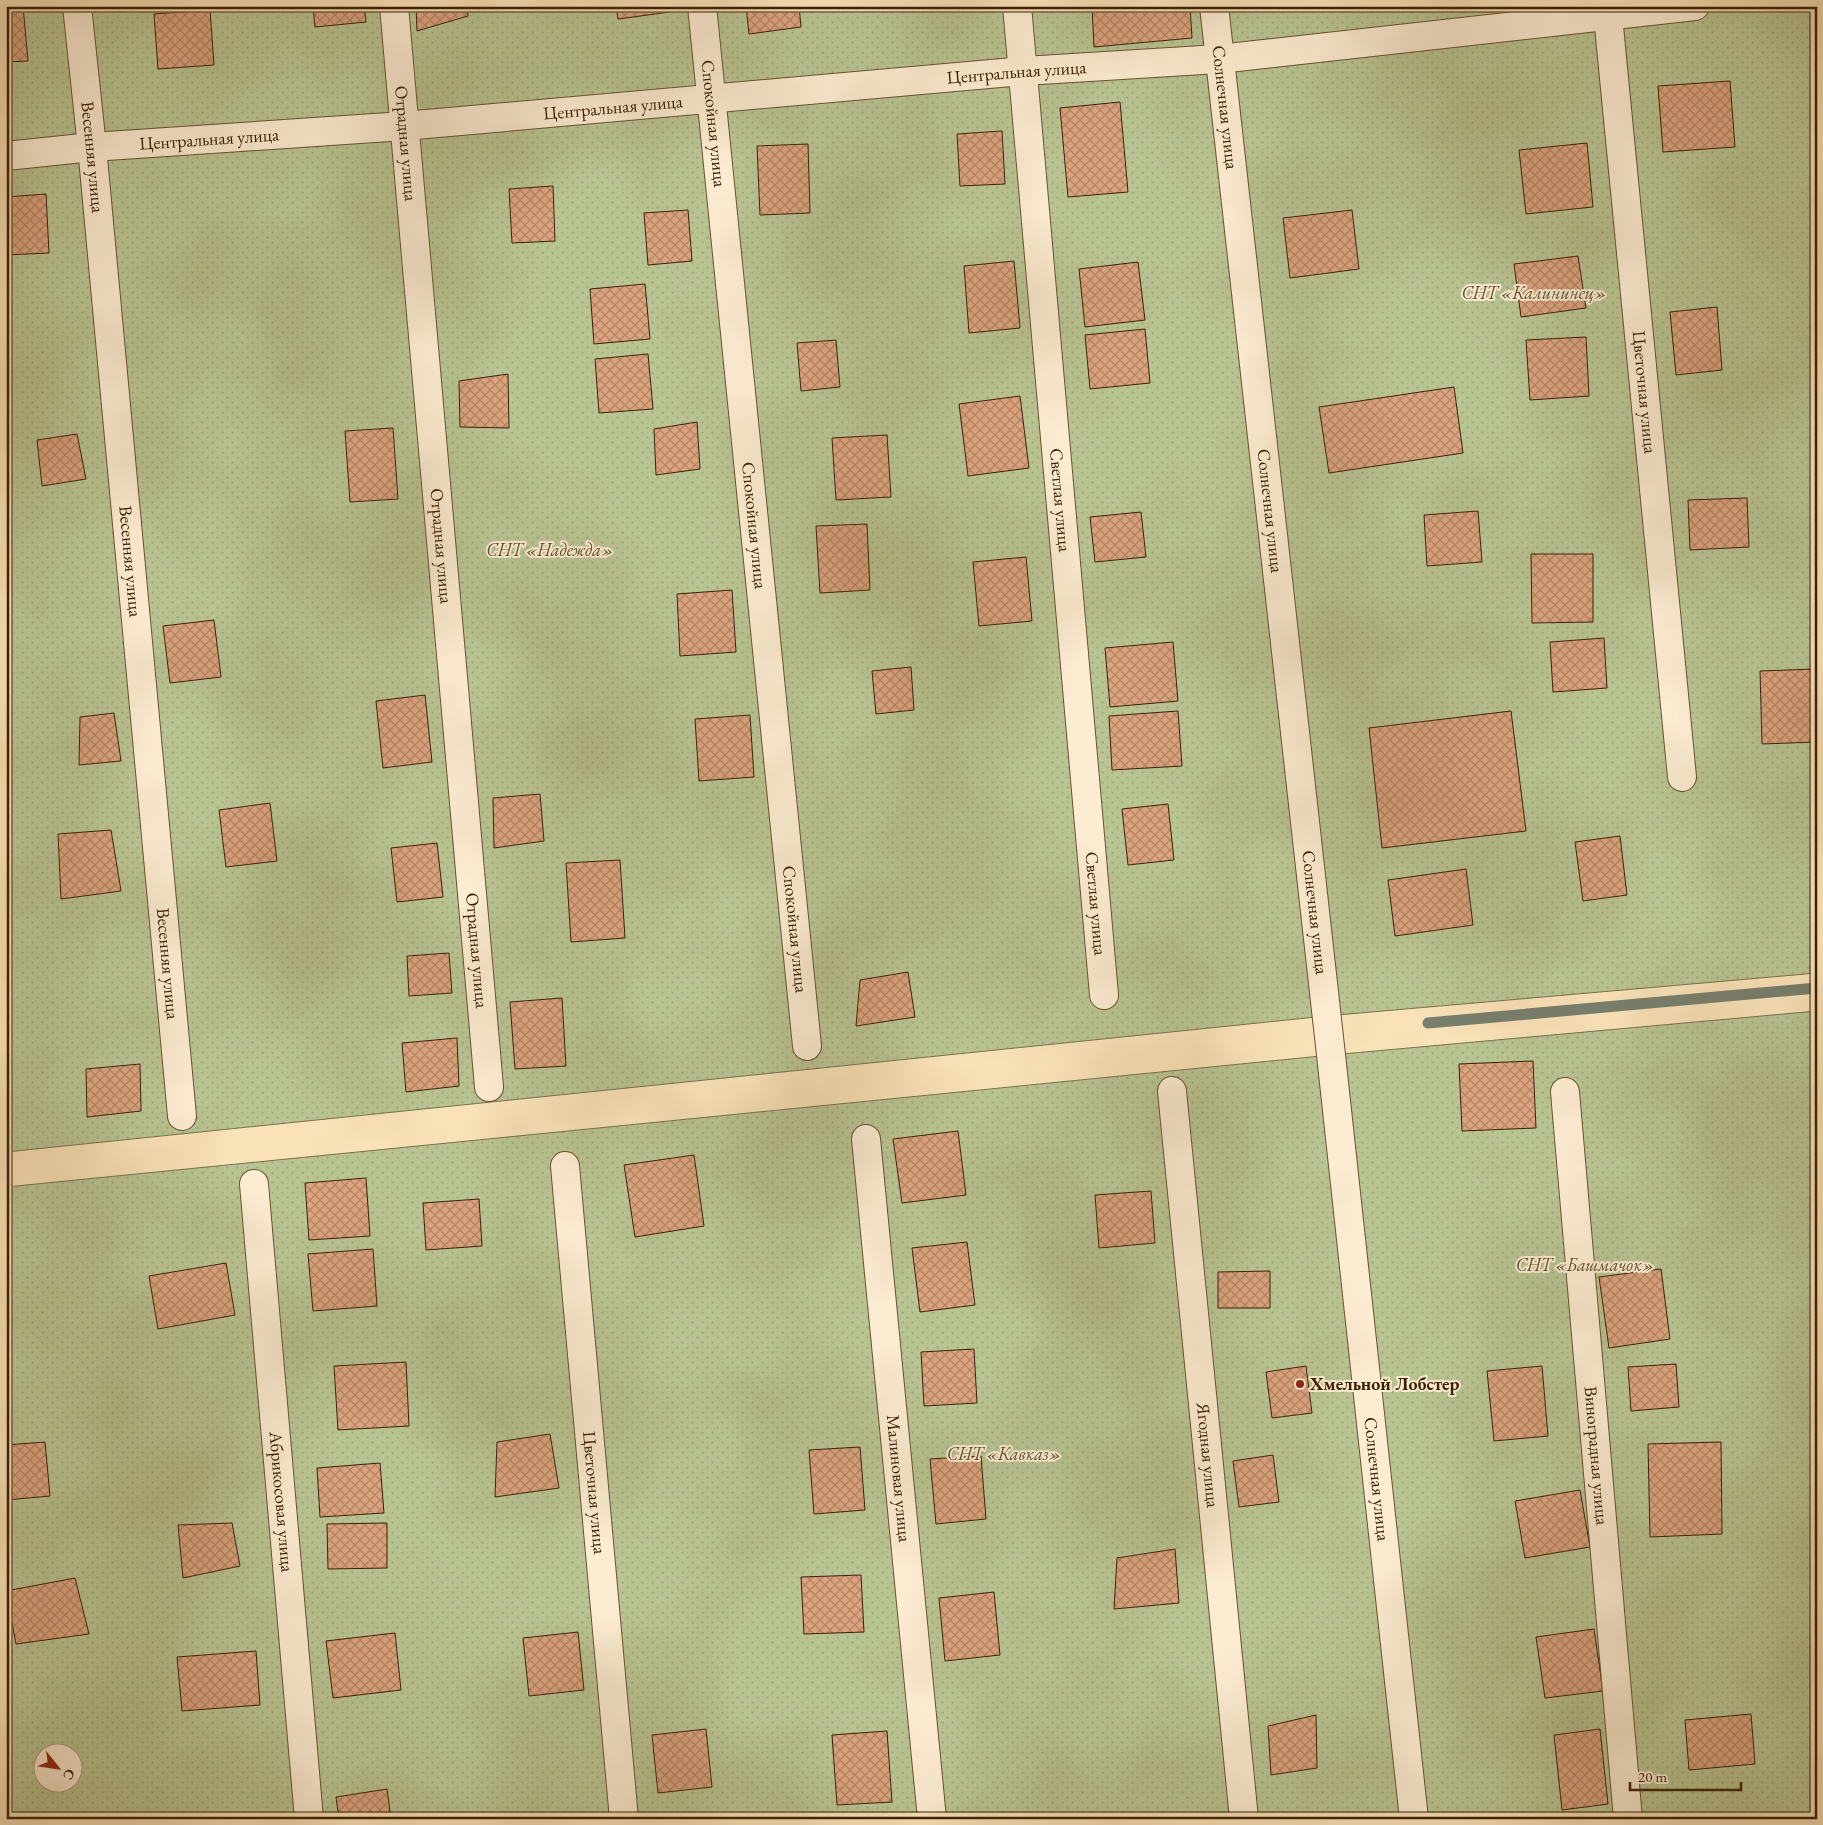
<svg xmlns="http://www.w3.org/2000/svg" width="1823" height="1825" font-family="'EB Garamond',serif">
  <defs>
    <pattern id="park-dots" width="8" height="8" patternUnits="userSpaceOnUse" patternTransform="scale(1.25)"><rect width="8" height="8" fill="#b9c493"/><path d="M2 2h.1M6 6h.1" fill="none" stroke="#a0a87d" stroke-width="1.8" stroke-linecap="round"/></pattern>
    <pattern id="building-cross-hatch" width="8" height="8" patternUnits="userSpaceOnUse" patternTransform="scale(1.25)"><rect width="8" height="8" fill="#dba37f"/><path d="M0 0l8 8M0 8l8-8" fill="none" stroke="#b38466"/></pattern>
  </defs>
  <rect width="100%" height="100%" fill="#fae2b8"/>
  <filter id="stains"><feTurbulence type="fractalNoise" baseFrequency=".004" numOctaves="4"/><feColorMatrix values="0 0 0 0 .2 0 0 0 0 .09 0 0 0 0 .02 0 0 0 .5 -.17"/></filter>
  <radialGradient id="worn" r=".72"><stop offset=".6" stop-color="#630" stop-opacity="0"/><stop offset="1" stop-color="#630" stop-opacity=".3"/></radialGradient>
  <g fill="url(#park-dots)" stroke="#7a724c" fill-rule="evenodd">
    <path d="M6,6H1817V973L1326,1016L6,1152Z"/>
    <path d="M1817,1011V1819H6V1187L1331,1055ZM42,1752H72V1782H42Z"/>
  </g>
  <g fill="none" stroke-linecap="round" stroke-linejoin="round">
    <path stroke="#777f6e" stroke-width="11" d="M1428,1023L1817,988"/>
  </g>
  <g fill="url(#building-cross-hatch)" stroke="#3a2104">
    <path d="M6,6H23L28,61L6,62Z"/>
    <path d="M313,6H364L366,22L315,27Z"/>
    <path d="M416,6H467L468,16L417,31Z"/>
    <path d="M616,6H669L670,12L618,19Z"/>
    <path d="M746,6H799L801,27L749,34Z"/>
    <path d="M1092,6H1190L1192,38L1094,47Z"/>
    <path d="M210,10L214,65L158,69L154,14Z"/>
    <path d="M1730,81L1735,147L1663,152L1658,86Z"/>
    <path d="M1120,102L1128,192L1068,197L1060,108Z"/>
    <path d="M1002,131L1005,184L960,186L957,134Z"/>
    <path d="M1587,143L1593,207L1526,214L1519,150Z"/>
    <path d="M808,144L810,213L760,215L757,146Z"/>
    <path d="M553,186L555,241L512,243L509,189Z"/>
    <path d="M46,194L49,253L6,255V197Z"/>
    <path d="M688,210L692,261L648,265L644,213Z"/>
    <path d="M1352,210L1359,269L1290,278L1283,218Z"/>
    <path d="M1578,256L1586,308L1521,317L1514,264Z"/>
    <path d="M1014,261L1020,328L969,333L964,266Z"/>
    <path d="M1138,262L1145,320L1085,327L1079,269Z"/>
    <path d="M645,284L650,339L594,344L590,289Z"/>
    <path d="M1717,307L1722,370L1676,375L1670,312Z"/>
    <path d="M1145,329L1150,383L1090,389L1085,335Z"/>
    <path d="M1586,337L1589,396L1530,400L1526,340Z"/>
    <path d="M836,340L840,387L801,391L797,343Z"/>
    <path d="M648,354L653,409L599,413L595,359Z"/>
    <path d="M508,374L509,428L460,427L459,381Z"/>
    <path d="M1454,387L1463,453L1329,473L1319,407Z"/>
    <path d="M1020,396L1029,468L968,476L959,404Z"/>
    <path d="M697,422L700,469L656,475L654,429Z"/>
    <path d="M393,428L398,499L350,502L345,431Z"/>
    <path d="M77,434L86,479L42,486L37,440Z"/>
    <path d="M887,435L891,497L836,500L832,438Z"/>
    <path d="M1747,498L1749,547L1690,550L1688,500Z"/>
    <path d="M1478,511L1482,562L1427,566L1424,515Z"/>
    <path d="M1141,512L1146,557L1095,562L1090,517Z"/>
    <path d="M867,524L870,590L820,593L816,526Z"/>
    <path d="M1531,554H1593V622L1532,623Z"/>
    <path d="M1026,557L1032,621L979,626L973,562Z"/>
    <path d="M732,590L736,652L680,656L677,594Z"/>
    <path d="M214,620L221,677L170,683L163,626Z"/>
    <path d="M1604,638L1607,688L1553,692L1550,642Z"/>
    <path d="M1173,642L1178,701L1110,707L1105,648Z"/>
    <path d="M911,667L914,710L876,714L872,671Z"/>
    <path d="M1815,669L1817,742L1762,744L1760,671Z"/>
    <path d="M425,695L432,762L383,768L376,701Z"/>
    <path d="M1178,711L1182,766L1112,770L1109,716Z"/>
    <path d="M1511,711L1526,831L1382,848L1369,728Z"/>
    <path d="M114,713L121,761L79,765L80,717Z"/>
    <path d="M750,715L754,777L699,781L695,719Z"/>
    <path d="M540,794L544,841L494,848L493,798Z"/>
    <path d="M270,803L277,861L226,867L219,810Z"/>
    <path d="M1168,804L1174,860L1128,865L1122,809Z"/>
    <path d="M111,830L121,891L61,899L58,834Z"/>
    <path d="M1620,836L1627,895L1583,901L1575,842Z"/>
    <path d="M437,843L443,897L397,902L391,848Z"/>
    <path d="M620,860L625,938L571,942L566,863Z"/>
    <path d="M1466,869L1473,925L1395,936L1388,880Z"/>
    <path d="M449,953L452,993L409,996L407,956Z"/>
    <path d="M908,972L915,1017L856,1026L860,980Z"/>
    <path d="M562,998L566,1066L515,1069L510,1002Z"/>
    <path d="M457,1038L459,1086L406,1092L402,1043Z"/>
    <path d="M1533,1061L1536,1128L1462,1131L1459,1064Z"/>
    <path d="M140,1064L141,1111L87,1117L86,1069Z"/>
    <path d="M958,1131L966,1195L902,1203L893,1139Z"/>
    <path d="M694,1155L704,1226L635,1237L624,1165Z"/>
    <path d="M366,1178L370,1236L309,1240L305,1183Z"/>
    <path d="M1151,1191L1155,1243L1099,1248L1095,1195Z"/>
    <path d="M479,1199L482,1246L426,1250L423,1203Z"/>
    <path d="M967,1242L975,1305L920,1312L912,1248Z"/>
    <path d="M373,1249L377,1306L313,1311L308,1254Z"/>
    <path d="M226,1263L235,1315L158,1329L149,1276Z"/>
    <path d="M1661,1269L1670,1339L1609,1348L1599,1277Z"/>
    <path d="M1270,1271V1308H1218V1272Z"/>
    <path d="M974,1349L977,1403L924,1406L921,1352Z"/>
    <path d="M406,1362L409,1426L338,1430L334,1366Z"/>
    <path d="M1676,1364L1679,1407L1631,1411L1628,1367Z"/>
    <path d="M1306,1366L1312,1413L1272,1418L1266,1372Z"/>
    <path d="M1542,1366L1548,1436L1494,1441L1487,1371Z"/>
    <path d="M550,1434L559,1488L495,1497L497,1442Z"/>
    <path d="M45,1442L50,1496L6,1500V1445Z"/>
    <path d="M1721,1442L1722,1534L1650,1537L1648,1444Z"/>
    <path d="M860,1447L865,1510L814,1514L809,1450Z"/>
    <path d="M1273,1455L1279,1502L1239,1507L1233,1461Z"/>
    <path d="M981,1456L986,1519L936,1524L930,1459Z"/>
    <path d="M380,1463L384,1513L320,1517L317,1468Z"/>
    <path d="M1580,1490L1590,1547L1525,1558L1515,1501Z"/>
    <path d="M1817,1517V1572L1812,1518Z"/>
    <path d="M232,1523L240,1566L183,1578L178,1525Z"/>
    <path d="M387,1523V1568L328,1569L327,1524Z"/>
    <path d="M1175,1549L1179,1603L1114,1609L1117,1558Z"/>
    <path d="M861,1575L864,1632L804,1634L801,1577Z"/>
    <path d="M75,1578L89,1634L16,1644L6,1591Z"/>
    <path d="M994,1592L1000,1655L945,1661L939,1598Z"/>
    <path d="M1594,1629L1603,1691L1545,1698L1536,1637Z"/>
    <path d="M578,1632L584,1690L529,1696L523,1638Z"/>
    <path d="M395,1633L401,1690L333,1698L326,1641Z"/>
    <path d="M256,1651L260,1705L182,1711L177,1657Z"/>
    <path d="M1751,1714L1755,1764L1689,1770L1685,1720Z"/>
    <path d="M1316,1715L1317,1768L1271,1775L1268,1726Z"/>
    <path d="M706,1729L712,1787L658,1793L652,1735Z"/>
    <path d="M1600,1729L1608,1804L1562,1810L1554,1735Z"/>
    <path d="M887,1731L892,1802L837,1805L832,1735Z"/>
    <path d="M387,1789L391,1819H339L336,1797Z"/>
    <path d="M1168,1814H1215V1819H1169Z"/>
  </g>
  <g fill="none" stroke-linecap="round" stroke-linejoin="round">
    <defs>
      <g id="minor">
        <path id="s1" d="M77,6L92,147L182,1116"/>
        <path id="s2" d="M394,6L489,1087"/>
        <path id="s3" d="M702,6L807,1046"/>
        <path id="s4" d="M1017,6L1104,995"/>
        <path id="s5" d="M1607,6L1682,777"/>
        <path id="s6" d="M6,156L92,147L404,126L1024,71L1219,59L1695,6"/>
        <path id="s7" d="M1172,1091L1244,1819"/>
        <path id="s8" d="M1565,1092L1628,1819"/>
        <path id="s9" d="M866,1139L932,1819"/>
        <path id="s10" d="M565,1166L624,1819"/>
        <path id="s11" d="M254,1184L309,1819"/>
      </g>
      <g id="tertiary">
        <path id="s12" d="M1214,6L1331,1055L1414,1819"/>
      </g>
    </defs>
    <use href="#minor" stroke="#6a5131" stroke-width="30"/>
    <use href="#tertiary" stroke="#6a5131" stroke-width="30"/>
    <use href="#minor" stroke="#fcecd1" stroke-width="28"/>
    <use href="#tertiary" stroke="#fcecd1" stroke-width="28"/>
  </g>
  <circle fill="#8f2418" stroke="#fcecd1" stroke-width="2" cx="1300" cy="1384" r="5"/>
  <g text-anchor="middle" stroke-width="4" stroke-linejoin="round" paint-order="stroke">
    <g font-size="18" fill="#3a2104" stroke="#fcecd1">
      <text dy="6" stroke="none"><textPath href="#s6" startOffset="1014">Центральная улица</textPath></text>
      <text dy="6" stroke="none"><textPath href="#s6" startOffset="609">Центральная улица</textPath></text>
      <text dy="6" stroke="none"><textPath href="#s12" startOffset="102">Солнечная улица</textPath></text>
      <text dy="6" stroke="none"><textPath href="#s3" startOffset="118">Спокойная улица</textPath></text>
      <text dy="6" stroke="none"><textPath href="#s6" startOffset="204">Центральная улица</textPath></text>
      <text dy="6" stroke="none"><textPath href="#s2" startOffset="138">Отрадная улица</textPath></text>
      <text dy="6" stroke="none"><textPath href="#s1" startOffset="152">Весенняя улица</textPath></text>
      <text dy="6" stroke="none"><textPath href="#s5" startOffset="388">Цветочная улица</textPath></text>
      <text dy="6" stroke="none"><textPath href="#s4" startOffset="496">Светлая улица</textPath></text>
      <text dy="6" stroke="none"><textPath href="#s12" startOffset="508">Солнечная улица</textPath></text>
      <text dy="6" stroke="none"><textPath href="#s3" startOffset="522">Спокойная улица</textPath></text>
      <text dy="6" stroke="none"><textPath href="#s2" startOffset="542">Отрадная улица</textPath></text>
      <text dy="6" stroke="none"><textPath href="#s1" startOffset="558">Весенняя улица</textPath></text>
      <text dy="6" stroke="none"><textPath href="#s4" startOffset="901">Светлая улица</textPath></text>
      <text dy="6" stroke="none"><textPath href="#s12" startOffset="912">Солнечная улица</textPath></text>
      <text dy="6" stroke="none"><textPath href="#s3" startOffset="928">Спокойная улица</textPath></text>
      <text dy="6" stroke="none"><textPath href="#s2" startOffset="948">Отрадная улица</textPath></text>
      <text dy="6" stroke="none"><textPath href="#s1" startOffset="962">Весенняя улица</textPath></text>
      <text dy="6" stroke="none"><textPath href="#s7" startOffset="366">Ягодная улица</textPath></text>
      <text dy="6" stroke="none"><textPath href="#s8" startOffset="365">Виноградная улица</textPath></text>
      <text dy="6" stroke="none"><textPath href="#s9" startOffset="341">Малиновая улица</textPath></text>
      <text dy="6" stroke="none"><textPath href="#s12" startOffset="1482">Солнечная улица</textPath></text>
      <text dy="6" stroke="none"><textPath href="#s10" startOffset="328">Цветочная улица</textPath></text>
      <text dy="6" stroke="none"><textPath href="#s11" startOffset="319">Абрикосовая улица</textPath></text>
    </g>
    <g font-size="18" font-style="italic" fill="#60522f" stroke="#fcecd1">
      <text x="1534" y="299">СНТ «Калининец»</text>
      <text x="550" y="556">СНТ «Надежда»</text>
      <text x="1585" y="1271">СНТ «Башмачок»</text>
      <text x="1004" y="1460">СНТ «Кавказ»</text>
    </g>
    <g font-size="18" font-weight="bold" fill="#3a2104" stroke="#fcecd1" text-anchor="start">
      <text x="1310" y="1390">Хмельной Лобстер</text>
    </g>
  </g>
  <rect width="1823" height="1825" fill="none" stroke="#fae2b8" stroke-width="25"/>
  <rect x="8" y="8" width="1808" height="1810" fill="none" stroke="#3a2104" stroke-width="2.5"/>
  <rect x="12" y="12" width="1798" height="1800" fill="none" stroke="#3a2104"/>
  <g transform="translate(58 1768) rotate(120)"><circle r="24" fill="#fcecd1" stroke="#ae9b7f"/>
  <path d="M0-4L9 19L0 12L-9 19Z" fill="#8f2418"/>
  <text y="-8" font-size="14" font-weight="bold" text-anchor="middle" fill="#3a2104">С</text>
  </g>
  <path d="M1630 1782v8h111v-8" fill="none" stroke="#3a2104" stroke-width="2.5"/>
  <text x="1638" y="1782" font-size="15" fill="#3a2104" stroke="#fcecd1" stroke-width="4" paint-order="stroke">20 m</text>
  <rect width="100%" height="100%" filter="url(#stains)"/>
  <rect width="100%" height="100%" fill="url(#worn)"/>
</svg>
